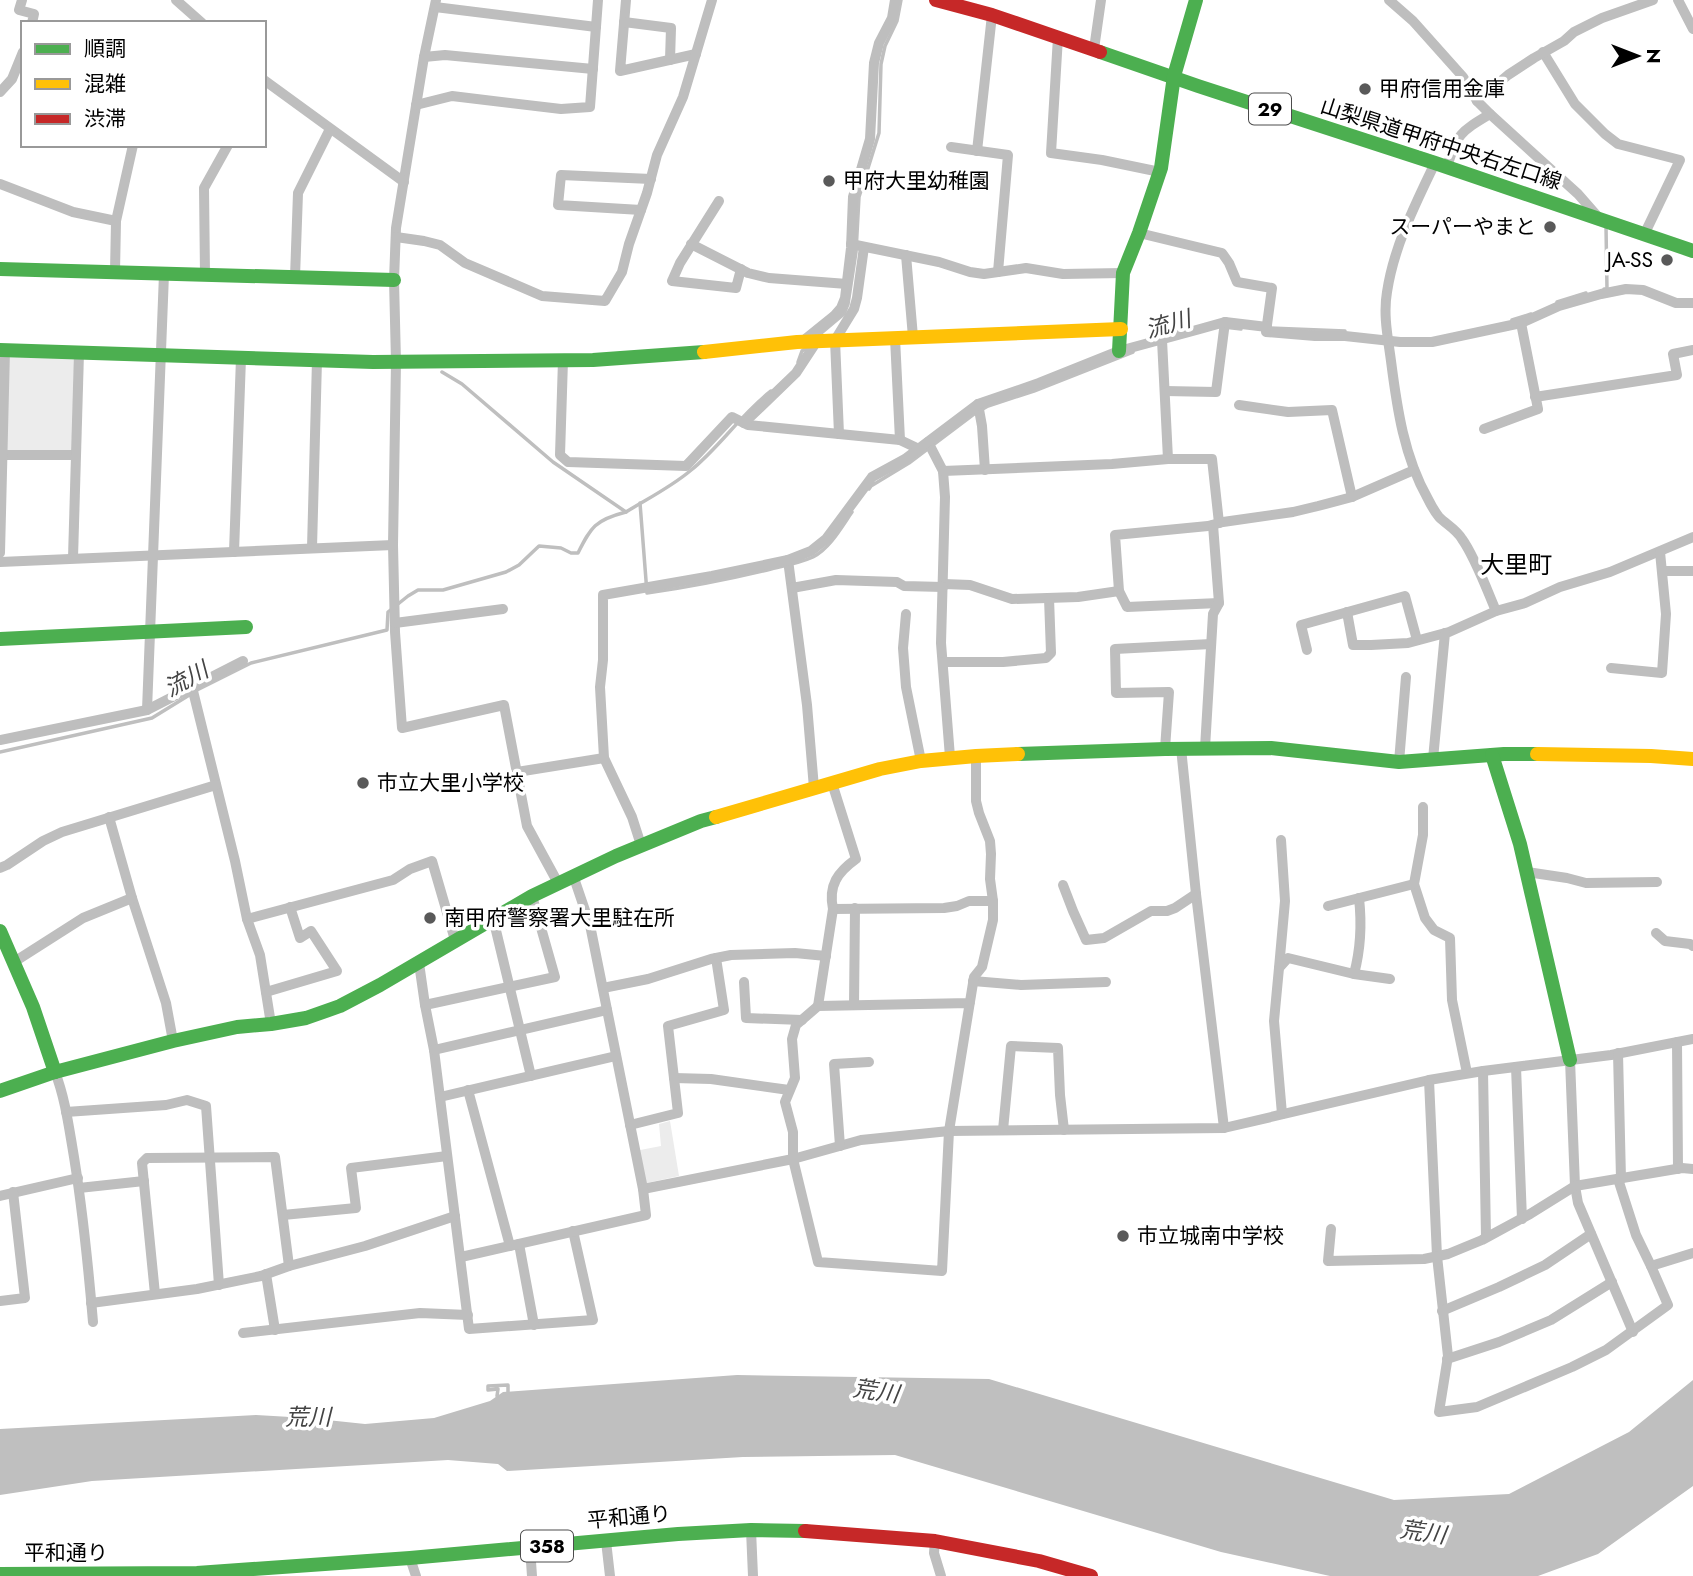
<svg xmlns="http://www.w3.org/2000/svg" width="1693" height="1576" font-family="Jost,'Noto Sans JP',sans-serif">
  <rect width="100%" height="100%" fill="#fff"/>
  <g fill="#ececec">
    <path d="M5,350L79,353L75,455H2Z"/>
    <path d="M670,1121L679,1176L642,1184L635,1151L661,1146L659,1124Z"/>
  </g>
  <path fill="#bfbfbf" d="M737,1375L989,1379L1394,1500L1509,1494L1629,1432L1693,1380V1486L1598,1554L1538,1576H1330L1221,1552L895,1455L743,1457L507,1471L498,1464L448,1460L92,1481L0,1495V1429L256,1415L308,1418L365,1424L434,1418L490,1401L503,1392Z"/>
  <g fill="none" stroke-linecap="round" stroke-linejoin="round">
    <g stroke="#bfbfbf" stroke-width="3.5">
      <path d="M1604,289H1607L1606,226"/>
      <path d="M1557,302L1586,293"/>
      <path d="M1512,320L1531,314"/>
      <path d="M1224,327L1241,329"/>
      <path d="M1269,328L1345,331"/>
      <path d="M819,335L844,314L848,304L856,252L859,197L879,133L881,64L885,46L897,21L901,0"/>
      <path d="M798,362L802,351L806,348"/>
      <path d="M442,372L462,384L553,462L626,512C647,499 671,487 690,471C720,447 741,414 771,391"/>
      <path d="M869,489L871,486L909,463L974,414L988,406L1034,391L1133,352"/>
      <path d="M640,503L647,593C689,587 730,579 771,569C784,566 800,563 813,557C830,548 841,528 852,512"/>
      <path d="M197,690L251,663L387,630L388,612L408,596L418,590H443L506,572L519,565L539,546L561,548L571,553H578C591,527 595,520 626,512"/>
      <path d="M0,752L152,718L191,694"/>
      <path d="M497,1396L498,1389L488,1390V1386L508,1385V1392"/>
    </g>
    <g stroke="#bebebe" stroke-width="10">
      <path d="M22,0L19,10L34,14L32,23"/>
      <path d="M176,0L202,23"/>
      <path d="M436,0L424,57L396,228L394,280L396,362L393,545L395,632L402,728L504,705L527,826L558,883"/>
      <path d="M626,0L620,71L696,54"/>
      <path d="M1389,0L1413,21L1463,77L1477,101L1490,114L1578,194L1599,218"/>
      <path d="M1678,0L1693,29"/>
      <path d="M435,7L596,27"/>
      <path d="M624,22L671,28L670,60"/>
      <path d="M1058,37L1051,153L1102,160L1160,172"/>
      <path d="M1094,49L1101,0"/>
      <path d="M1543,52L1575,104L1605,134L1618,144L1680,160L1644,235"/>
      <path d="M424,57L445,55L593,69"/>
      <path d="M264,80L404,182"/>
      <path d="M0,92L12,79L23,52"/>
      <path d="M1477,101L1508,75L1534,58L1564,41L1574,32L1602,18L1653,0"/>
      <path d="M416,105L452,96L561,109L590,107L598,0"/>
      <path d="M951,147L1008,155L998,272"/>
      <path d="M977,151L992,15"/>
      <path d="M1435,163C1415,205 1394,246 1387,292C1383,315 1388,338 1391,361C1397,408 1404,457 1428,499C1431,505 1435,512 1439,517C1447,525 1456,529 1462,539C1475,557 1487,590 1496,611"/>
      <path d="M1447,167C1457,134 1460,132 1490,114"/>
      <path d="M0,184L73,212L116,221"/>
      <path d="M719,201L680,263L672,281L736,288L741,269"/>
      <path d="M641,210L558,205L561,175L651,179"/>
      <path d="M1139,233L1222,253L1229,263L1237,282L1272,288L1266,332L1315,336H1345L1400,342H1432L1521,323L1559,306L1601,294L1626,289L1643,290L1676,303H1693"/>
      <path d="M396,237L424,241L440,245L465,263L542,296L605,301L622,272L629,244L647,193L657,155L683,97L712,0"/>
      <path d="M691,244L748,273L769,278L847,284"/>
      <path d="M851,244L939,262L970,272L984,274L1026,268L1063,274L1123,273"/>
      <path d="M906,255L913,337"/>
      <path d="M115,272L116,221L133,145"/>
      <path d="M205,275L204,188L228,145"/>
      <path d="M295,277L298,193L330,129"/>
      <path d="M895,338L900,440"/>
      <path d="M1162,340L1168,459"/>
      <path d="M803,341L834,316L841,308L845,298L851,248L853,197L870,139L874,63L879,43L892,18L895,0"/>
      <path d="M563,360L560,455L568,462L686,466L732,417L748,425L900,440L919,449"/>
      <path d="M1165,391L1216,392L1225,322"/>
      <path d="M1535,397L1677,375L1673,354L1693,350"/>
      <path d="M978,404L982,426L985,470"/>
      <path d="M1239,405L1288,412L1332,410L1352,497"/>
      <path d="M744,423L796,373L817,341"/>
      <path d="M1484,429L1538,409L1521,323"/>
      <path d="M839,434L835,340L854,309L857,298L864,247"/>
      <path d="M928,442L943,471L945,497L941,643L950,757"/>
      <path d="M2,455H75"/>
      <path d="M943,471L1112,464L1168,459H1212L1219,523"/>
      <path d="M312,548L317,360"/>
      <path d="M234,552L241,358"/>
      <path d="M0,553L5,350"/>
      <path d="M73,558L79,353"/>
      <path d="M788,560L807,705L814,788"/>
      <path d="M0,562L393,545"/>
      <path d="M1662,571H1693"/>
      <path d="M944,584L970,585L1012,599L1078,597L1119,591"/>
      <path d="M792,588L836,580L897,582L904,586L943,587"/>
      <path d="M1219,603L1127,607L1119,591L1115,535L1208,526L1223,522L1293,512L1318,506L1352,497L1414,470"/>
      <path d="M1347,612L1353,645H1371L1408,643L1449,632L1496,611L1525,603L1560,587L1610,572L1693,537"/>
      <path d="M906,614L903,648L906,687L921,761"/>
      <path d="M395,623L503,609"/>
      <path d="M1307,650L1301,625L1405,596L1417,640"/>
      <path d="M943,662H1003L1046,658L1051,653L1049,598"/>
      <path d="M1611,668L1662,673L1666,614L1660,552"/>
      <path d="M192,687L235,861L247,919L260,955L271,1024"/>
      <path d="M147,710L164,274"/>
      <path d="M0,740L147,710L243,661"/>
      <path d="M1181,748L1196,894L1224,1128"/>
      <path d="M1205,748L1213,614L1219,603L1213,525"/>
      <path d="M1165,749L1169,692L1116,693L1115,649L1211,644"/>
      <path d="M1433,759L1445,633"/>
      <path d="M1399,762L1406,677"/>
      <path d="M517,772L604,758"/>
      <path d="M1423,807V835L1414,884L1425,918L1434,930L1450,938L1452,1000L1467,1073"/>
      <path d="M109,817L132,898L166,1003L173,1041"/>
      <path d="M641,845L632,817L604,758L600,687L603,660V595L712,576L788,560L811,551L826,539L872,477L905,459L978,404L1039,383L1119,351L1200,329L1225,322L1267,327"/>
      <path d="M0,868L7,865L43,841L62,832L216,785"/>
      <path d="M1527,872L1567,878L1586,883L1657,882"/>
      <path d="M573,875L590,925L643,1189L793,1159L861,1140L949,1131L1224,1128L1429,1080L1483,1071L1611,1055L1693,1039"/>
      <path d="M1063,885L1073,911L1086,940L1104,938L1151,911H1167L1175,908L1196,894"/>
      <path d="M1328,906L1414,884"/>
      <path d="M833,909L944,908L957,906L969,901H993"/>
      <path d="M493,918L531,1076"/>
      <path d="M247,919L393,880L410,869L432,861L455,940"/>
      <path d="M1656,933L1665,941L1690,944L1693,946"/>
      <path d="M14,962L83,918L132,898"/>
      <path d="M419,963L425,1005L434,1050L469,1329L593,1320L573,1231"/>
      <path d="M1279,968L1285,901L1281,840"/>
      <path d="M1354,974C1361,948 1362,925 1359,898"/>
      <path d="M973,981L1021,985L1106,982"/>
      <path d="M744,982L746,1018L802,1020"/>
      <path d="M603,988L648,979L711,959L731,955L795,953L826,956"/>
      <path d="M266,992L337,971L311,931L300,938L290,907"/>
      <path d="M970,1003L818,1006L796,1025L792,1039L795,1078L785,1102L793,1132V1159L818,1262L942,1271L949,1131L974,977L982,967L993,920V901L990,879L991,854L990,841L979,813L976,801V756"/>
      <path d="M425,1005L555,977L532,896"/>
      <path d="M854,1005L855,908"/>
      <path d="M818,1006L833,909C828,885 838,872 856,859L832,783"/>
      <path d="M1677,1042L1678,1169"/>
      <path d="M434,1050L607,1010"/>
      <path d="M1618,1053L1621,1179"/>
      <path d="M1570,1060L1575,1186L1578,1203L1633,1332"/>
      <path d="M1516,1067L1522,1219"/>
      <path d="M1483,1071L1486,1237"/>
      <path d="M55,1072C64,1095 68,1121 72,1145C82,1203 88,1263 93,1322"/>
      <path d="M674,1078L711,1079L789,1090"/>
      <path d="M1429,1080L1437,1256L1448,1356L1439,1412L1477,1407L1572,1367L1606,1350L1668,1305L1651,1266L1693,1253"/>
      <path d="M468,1090L510,1246"/>
      <path d="M440,1097L616,1056"/>
      <path d="M66,1112L166,1105L187,1100L206,1106L219,1285"/>
      <path d="M1282,1114L1274,1021L1279,968L1288,958L1354,974L1390,979"/>
      <path d="M630,1125L678,1113L668,1026L724,1010L716,958"/>
      <path d="M1003,1130L1011,1046L1058,1048L1060,1095L1064,1130"/>
      <path d="M840,1146L834,1064L869,1062"/>
      <path d="M1618,1179L1636,1235L1651,1266"/>
      <path d="M79,1188L144,1181"/>
      <path d="M0,1196L78,1178"/>
      <path d="M283,1215L356,1208L351,1168L447,1156"/>
      <path d="M1331,1229L1328,1261L1424,1259L1448,1254L1482,1240L1530,1214L1575,1186L1682,1168L1693,1169"/>
      <path d="M519,1244L534,1325"/>
      <path d="M461,1257L646,1215L643,1189"/>
      <path d="M266,1274L275,1330"/>
      <path d="M155,1294L142,1163L147,1158L275,1157L289,1266"/>
      <path d="M0,1301L25,1298L13,1192"/>
      <path d="M91,1303L197,1289L261,1276L289,1266L365,1246L455,1216"/>
      <path d="M1442,1311L1499,1287L1545,1265L1591,1234"/>
      <path d="M243,1333L420,1313L468,1315"/>
      <path d="M1447,1359L1499,1342L1551,1320L1612,1282"/>
      <path d="M751,1530L753,1576"/>
      <path d="M606,1541L610,1576"/>
      <path d="M935,1541L934,1553L941,1576"/>
      <path d="M530,1547L532,1576"/>
      <path d="M410,1558L416,1576"/>
    </g>
    <g stroke="#4caf50" stroke-width="14">
      <path d="M1100,52L1198,86L1435,163L1693,251"/>
      <path d="M0,269L394,280"/>
      <path d="M0,350L373,362L593,360L704,352"/>
      <path d="M1119,351L1123,273L1139,233L1161,168L1174,76L1196,0"/>
      <path d="M0,639L246,627"/>
      <path d="M1018,754L1165,749L1271,748L1399,762L1504,754H1537"/>
      <path d="M1492,755L1520,844L1570,1060"/>
      <path d="M0,931L33,1007L55,1072"/>
      <path d="M0,1091L55,1072L173,1041L237,1027L271,1024L306,1018L340,1006L380,985L532,896L616,856L701,821L716,817"/>
      <path d="M0,1574L197,1573L410,1558L678,1534L751,1530L805,1531"/>
    </g>
    <g stroke="#ffc107" stroke-width="14">
      <path d="M704,352L797,342L1121,329"/>
      <path d="M1537,754L1651,756L1693,759"/>
      <path d="M716,817L880,769L921,761L976,756L1018,754"/>
    </g>
    <g stroke="#c62828" stroke-width="14">
      <path d="M936,0L992,15L1100,52"/>
      <path d="M805,1531L935,1541L1039,1561L1091,1576"/>
    </g>
  </g>
  <g fill="#595959" stroke="#fff" stroke-width="2.5">
    <circle cx="1365" cy="89" r="7"/>
    <circle cx="829" cy="181" r="7"/>
    <circle cx="1550" cy="227" r="7"/>
    <circle cx="1667" cy="260" r="7"/>
    <circle cx="363" cy="783" r="7"/>
    <circle cx="430" cy="918" r="7"/>
    <circle cx="1123" cy="1236" r="7"/>
  </g>
  <g text-anchor="middle" stroke-width="7" stroke-linejoin="round" paint-order="stroke">
    <g fill="#fff" stroke="#4c4c4c" stroke-width="2">
      <rect x="1249" y="93.5" width="42" height="31" rx="5"/>
      <rect x="521" y="1530.5" width="52" height="31" rx="5"/>
    </g>
    <g font-size="19" font-weight="bold" fill="#000">
      <text x="1270" y="116">29</text>
      <text x="547" y="1553">358</text>
    </g>
    <g font-size="21" fill="#000" stroke="#fff" text-anchor="start">
      <text x="1379" y="96">甲府信用金庫</text>
      <text x="843" y="188">甲府大里幼稚園</text>
      <text x="1536" y="234" text-anchor="end">スーパーやまと</text>
      <text x="1653" y="267" text-anchor="end">JA-SS</text>
      <text x="377" y="790">市立大里小学校</text>
      <text x="444" y="925">南甲府警察署大里駐在所</text>
      <text x="1137" y="1243">市立城南中学校</text>
    </g>
    <g font-size="21" fill="#000" stroke="#fff">
      <text transform="translate(1441 144) rotate(18)" y="7">山梨県道甲府中央右左口線</text>
      <text transform="translate(629 1517) rotate(-5)" y="7">平和通り</text>
      <text x="66" y="1560">平和通り</text>
    </g>
    <g font-size="23" font-style="italic" fill="#444" stroke="#fff">
      <text transform="translate(1168 324) rotate(-16)" y="8">流川</text>
      <text transform="translate(186 679) rotate(-29)" y="8">流川</text>
      <text transform="translate(876 1391) rotate(8)" y="8">荒川</text>
      <text x="308" y="1425">荒川</text>
      <text transform="translate(1423 1532) rotate(8)" y="8">荒川</text>
    </g>
    <g font-size="24" fill="#000" stroke="#fff">
      <text x="1516" y="573">大里町</text>
    </g>
  </g>
  <rect x="21" y="21" width="245" height="126" fill="#ffffff" stroke="#999999" stroke-width="2"/>
  <rect x="35" y="44" width="35" height="10" fill="#4caf50" stroke="#999999" stroke-width="2"/>
  <text x="84" y="56" font-size="21" fill="#000000">順調</text>
  <rect x="35" y="79" width="35" height="10" fill="#ffc107" stroke="#999999" stroke-width="2"/>
  <text x="84" y="91" font-size="21" fill="#000000">混雑</text>
  <rect x="35" y="114" width="35" height="10" fill="#c62828" stroke="#999999" stroke-width="2"/>
  <text x="84" y="126" font-size="21" fill="#000000">渋滞</text>
  <g transform="translate(1637 56) rotate(90)" stroke="#ffffff" stroke-width="5" paint-order="stroke">
  <path d="M0-5L12 26L0 18L-12 26Z" fill="#000000"/>
  <text y="-10" font-size="19" font-weight="bold" text-anchor="middle" fill="#000000">N</text>
  </g>
</svg>
